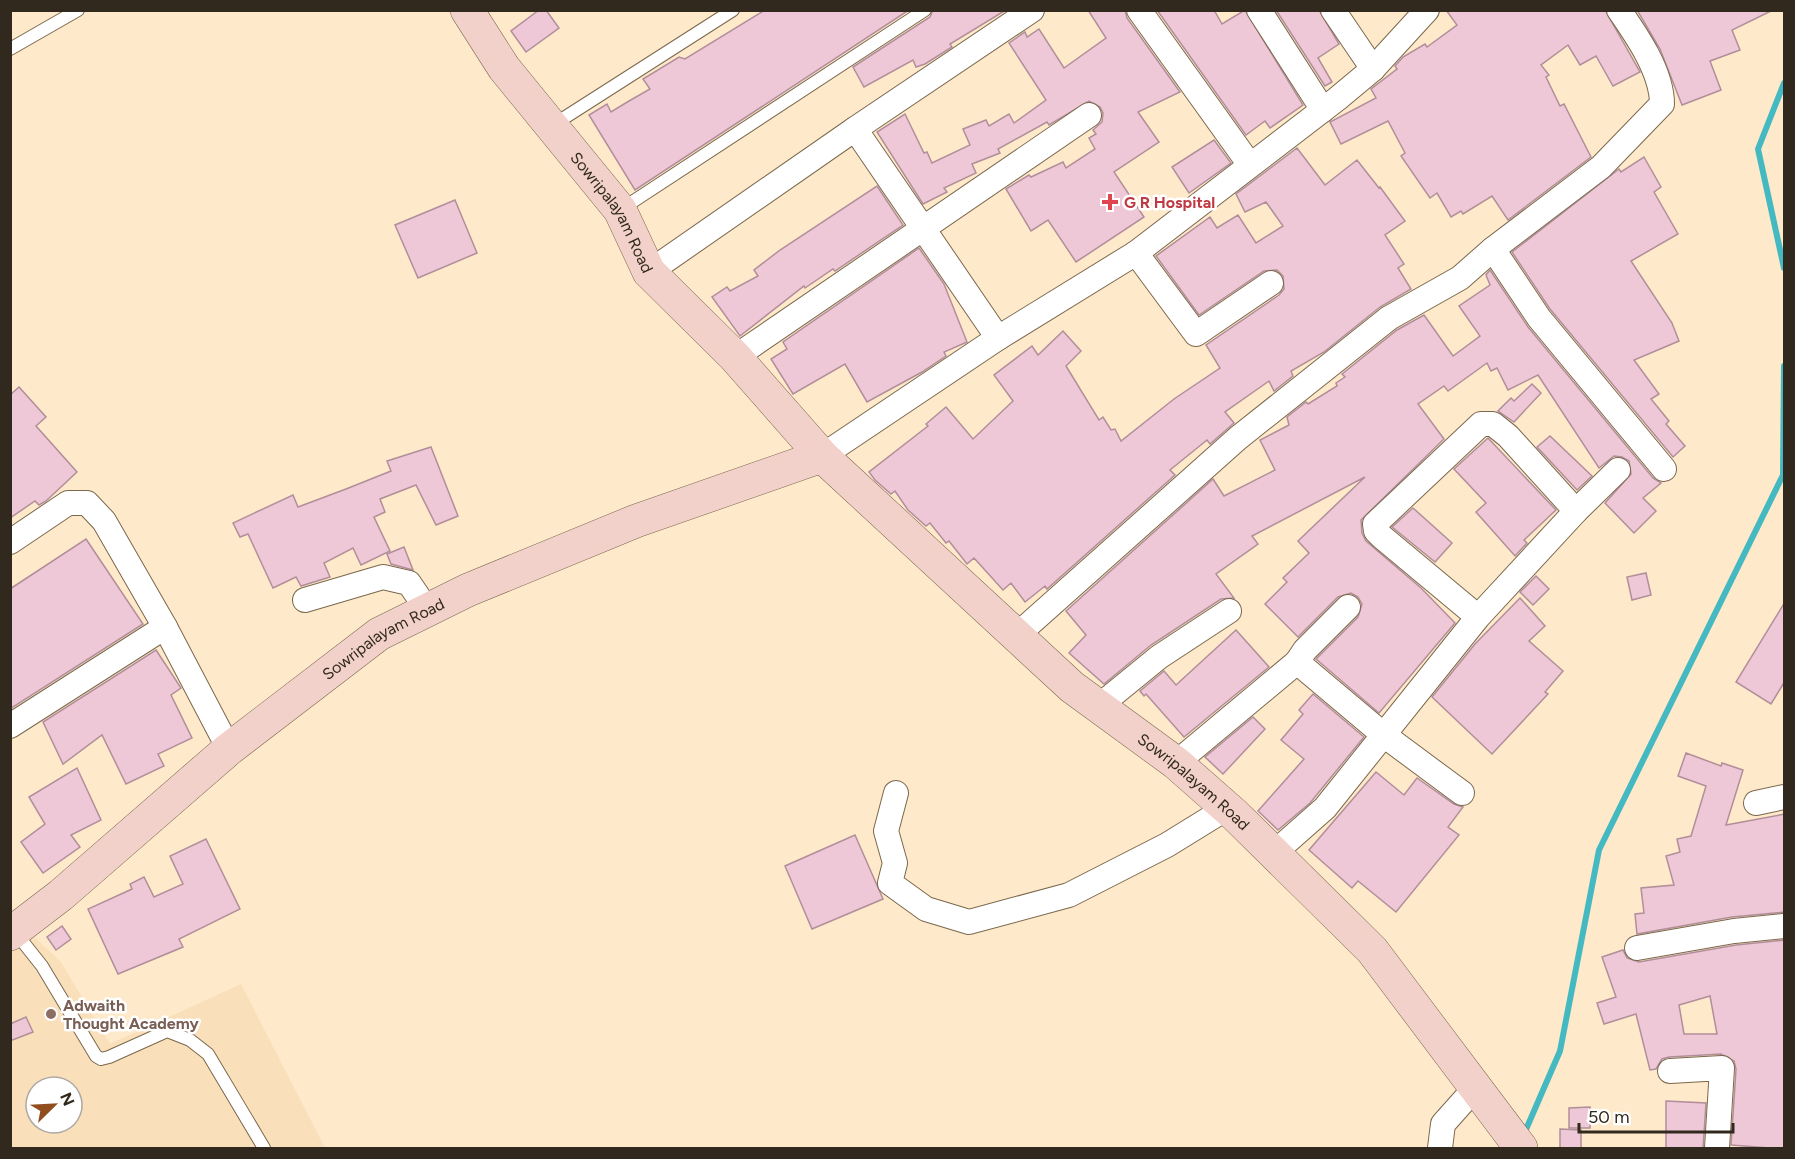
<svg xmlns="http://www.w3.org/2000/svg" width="1795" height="1159" font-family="Figtree,sans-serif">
  <rect width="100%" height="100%" fill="#fee9ca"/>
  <path fill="#f9dfba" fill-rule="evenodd" d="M29,932L61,962L110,1044L241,984L325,1148H11V947ZM36,1087H72V1123H36Z"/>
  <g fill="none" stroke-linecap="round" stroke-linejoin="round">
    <g stroke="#45b9c1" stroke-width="6">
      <path d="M1784,83L1758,149L1784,268"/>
      <path d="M1524,1134L1560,1051L1599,850L1783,475L1784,366"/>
    </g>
  </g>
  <g fill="#eec8d6" stroke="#b18e9a" stroke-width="1.5" fill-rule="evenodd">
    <path d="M539,10H546L559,28L526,52L511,31Z"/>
    <path d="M765,10H909L635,190L589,115L607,104L611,112L629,101L650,89L643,79L679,57L685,59Z"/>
    <path d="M933,10H1006L950,44L952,47L925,64L916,67L913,60L864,87L853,67L930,17Z"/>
    <path d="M1088,10H1125L1127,18L1180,92L1138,112L1159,142L1114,172L1144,217L1076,262L1048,220L1031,231L1006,189L1029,175L1031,177L1063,162L1066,168L1095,149L1089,138L1096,134L1093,130L1102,122L1103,113L1100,107L1089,101L1049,125L1047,122L998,149L1000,153L972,164L976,173L944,188L947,192L923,204L877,132L905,114L924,153L927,152L932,163L970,145L963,129L986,120L989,126L1009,114L1014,123L1046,100L1009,43L1025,32L1027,37L1039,29L1064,68L1106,38Z"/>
    <path d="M1157,10H1214L1222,24L1245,10L1303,105L1270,128L1265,121L1246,135Z"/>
    <path d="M1276,10H1319L1339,44L1318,58L1332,82L1325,86Z"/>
    <path d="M1446,10H1605L1640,72L1613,86L1596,56L1580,65L1568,45L1541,65L1549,75L1546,77L1560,106L1564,104L1591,157L1508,220L1492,196L1463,214L1461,211L1451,217L1437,193L1430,198L1401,156L1405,153L1388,121L1341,144L1330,122L1376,98L1371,89L1397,69L1395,66L1403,57L1425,44L1427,47L1457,25Z"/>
    <path d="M1637,10H1773L1732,30L1740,50L1710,61L1721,90L1682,105L1660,49Z"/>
    <path d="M1214,140L1231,163L1189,193L1172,167Z"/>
    <path d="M1297,148L1325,185L1357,160L1379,188L1380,187L1405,221L1385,235L1404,264L1398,268L1411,289L1380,307L1324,352L1291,371L1293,376L1274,391L1269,381L1225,412L1234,423L1210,444L1207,440L1170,470L1175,475L1047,589L1045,586L1025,602L1011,583L1003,590L974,558L967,564L949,541L946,543L930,523L926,526L908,510L895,491L891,494L875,480L869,472L928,426L926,424L946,407L973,439L1013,401L994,375L1032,346L1038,355L1063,331L1081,351L1066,366L1099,420L1103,417L1111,430L1115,429L1121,441L1174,399L1220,368L1206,345L1279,295L1284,289L1283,276L1277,270L1264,271L1199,315L1156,256L1210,217L1217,228L1238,215L1256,243L1283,226L1266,202L1245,212L1236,194Z"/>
    <path d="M1644,157L1661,187L1654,192L1678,234L1631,261L1672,323L1679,341L1634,360L1659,394L1651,399L1669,421L1666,424L1685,446L1673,457L1550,309L1512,252L1619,169L1621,172Z"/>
    <path d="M877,186L903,225L835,271L833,269L805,288L804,286L740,336L712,297L727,287L730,291L758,276L754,270L780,250Z"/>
    <path d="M455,200L477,253L418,278L395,225Z"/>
    <path d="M919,248L944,284L967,342L944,352L946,356L922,372L867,402L845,364L793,394L771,359L787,349L783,342Z"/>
    <path d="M1490,270L1528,327L1653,478L1661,483L1643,498L1656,511L1634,533L1605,503L1631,474L1629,461L1622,457L1614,456L1599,468L1538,375L1508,390L1497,368L1491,371L1487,363L1448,391L1444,386L1418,404L1444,439L1361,520L1362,533L1366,541L1421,588L1455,623L1379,713L1316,659L1358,617L1362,604L1358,597L1351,593L1338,597L1298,637L1265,604L1287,582L1283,578L1309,553L1298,541L1365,477L1252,536L1258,544L1216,574L1234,598L1221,599L1151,645L1104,684L1069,653L1086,635L1066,611L1213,479L1224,496L1275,470L1260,440L1289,425L1287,417L1306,402L1308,404L1337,386L1336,383L1345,377L1342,374L1397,330L1424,315L1453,356L1480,336L1459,306L1490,285L1486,275Z"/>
    <path d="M1532,384L1541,393L1514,422L1498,411L1511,398L1514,401Z"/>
    <path d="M19,387L46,417L36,426L77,472L46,501L39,505L35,501L10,518V395Z"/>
    <path d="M1550,436L1592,476L1577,490L1537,447Z"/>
    <path d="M1488,438L1556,510L1524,540L1527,543L1515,556L1476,512L1486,503L1454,469Z"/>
    <path d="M431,447L458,516L436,525L416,485L380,499L385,512L374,517L390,551L361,565L353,548L324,563L330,577L301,586L296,577L273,588L248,534L240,537L233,523L293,495L298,507L346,489L391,471L387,461Z"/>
    <path d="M1413,508L1452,543L1435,562L1392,527Z"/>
    <path d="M86,539L143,624L10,709V589Z"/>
    <path d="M404,547L413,570L391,564L387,554Z"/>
    <path d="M1646,573L1651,595L1632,600L1627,577Z"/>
    <path d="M1536,576L1549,589L1533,605L1520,592Z"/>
    <path d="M1520,598L1545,626L1529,641L1563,671L1545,692L1548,694L1492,754L1432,697L1475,644Z"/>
    <path d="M1785,602V681L1771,704L1736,682Z"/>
    <path d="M1236,630L1269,667L1184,737L1146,694L1144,696L1140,691L1164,671L1176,685Z"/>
    <path d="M156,650L181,688L171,695L192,738L158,754L164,766L126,784L102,735L63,764L43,722Z"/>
    <path d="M1313,694L1364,737L1310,803L1278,830L1258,811L1304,759L1281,740L1303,714L1299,710Z"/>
    <path d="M1253,717L1265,729L1223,774L1205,757Z"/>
    <path d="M1686,753L1721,766L1722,763L1743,770L1726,825L1785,814V912L1732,917L1637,934L1635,914L1644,913L1641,888L1674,885L1666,856L1680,852L1677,839L1691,836L1706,786L1678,776Z"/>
    <path d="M77,768L101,820L71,835L80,847L43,873L21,842L45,824L29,797Z"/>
    <path d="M1376,772L1404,795L1417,778L1454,804L1463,807L1448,827L1459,835L1396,912L1358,881L1352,888L1309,850Z"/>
    <path d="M855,835L883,899L812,929L785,866Z"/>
    <path d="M206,839L240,909L179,939L183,947L118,974L88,909L132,889L130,884L144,877L154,897L183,884L170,856Z"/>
    <path d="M62,926L71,939L56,950L47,937Z"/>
    <path d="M1785,940V1149L1731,1145L1736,1069L1734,1061L1721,1054L1669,1057L1662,1059L1656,1069L1650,1070L1636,1014L1604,1024L1597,1003L1616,997L1602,957L1623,950L1627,958L1639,962L1736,945ZM1710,996L1717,1034H1684L1679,1005Z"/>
    <path d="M26,1017L33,1032L10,1041V1024Z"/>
    <path d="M1666,1101L1706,1103L1703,1149H1666Z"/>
    <path d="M1590,1107V1128H1569V1108Z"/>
    <path d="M1560,1129L1581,1130V1149H1560Z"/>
  </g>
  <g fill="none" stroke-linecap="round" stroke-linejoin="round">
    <defs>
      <g id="lane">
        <path d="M10,49L78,10"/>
        <path d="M553,125L733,10"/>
        <path d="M620,210L925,10"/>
        <path d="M15,932L42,966L96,1056L101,1059L109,1057L167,1031L190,1040L208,1054L264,1148"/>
      </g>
      <g id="street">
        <path d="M1139,10L1250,165"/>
        <path d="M1259,10L1323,110"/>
        <path d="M1333,10L1373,69"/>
        <path d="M855,129L1032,10"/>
        <path d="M1493,249L1539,318L1664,469"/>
        <path d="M1136,253L1196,334L1271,283"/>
        <path d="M649,272L855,129L998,338"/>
        <path d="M735,357L1089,115"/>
        <path d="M822,456L998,338L1136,253L1337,99L1373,69L1427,10"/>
        <path d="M1576,511L1618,470"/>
        <path d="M10,542L68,503H87L104,521L165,627L229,749"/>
        <path d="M305,600L383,577L409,583L428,611"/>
        <path d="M1348,607L1305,650L1297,662L1385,736L1462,793"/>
        <path d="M1017,635L1238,438L1389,318L1460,278L1493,249L1601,167L1662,104C1662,72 1637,36 1619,10"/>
        <path d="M1099,706L1159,657L1229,611"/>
        <path d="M10,726L165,627"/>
        <path d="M1176,763L1297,662"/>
        <path d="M896,793L886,831L895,863L890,883L926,909L969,922L1069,895L1167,845L1227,808"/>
        <path d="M1756,803L1784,797"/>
        <path d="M1274,853L1325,808L1478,617L1576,511L1508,436L1493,424H1481L1375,524L1376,531L1382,537L1478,617"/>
        <path d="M1637,948L1734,931L1784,926"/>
        <path d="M1670,1071L1722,1068L1717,1148"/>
        <path d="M1440,1148L1443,1124L1476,1087"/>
      </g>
      <g id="secondary">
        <path id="s1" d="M467,10L504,68L620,210L649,272L735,357L822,456L1072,687L1176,763L1235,815L1372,950L1521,1148"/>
        <path id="s2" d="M10,934L61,895L229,749L379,634L468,590L636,521L822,456"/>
      </g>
    </defs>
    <use href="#lane" stroke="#7b684d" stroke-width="14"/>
    <use href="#street" stroke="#7b684d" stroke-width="26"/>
    <use href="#secondary" stroke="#7b684d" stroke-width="34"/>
    <use href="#lane" stroke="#fff" stroke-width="12"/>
    <use href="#street" stroke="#fff" stroke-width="24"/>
    <use href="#secondary" stroke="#f3d1cb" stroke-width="33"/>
  </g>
  <path fill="#e0444e" stroke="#fff" stroke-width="2" d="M1107 193h6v6h6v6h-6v6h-6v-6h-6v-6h6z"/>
  <circle fill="#8d6e63" stroke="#fff" stroke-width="2" cx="51" cy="1014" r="6"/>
  <g text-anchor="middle" stroke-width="5" stroke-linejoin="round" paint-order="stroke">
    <g font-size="16" font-weight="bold" fill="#be3a42" stroke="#fff" text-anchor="start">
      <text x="1124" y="208">G R Hospital</text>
    </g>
    <g font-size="16" fill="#31291d" stroke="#fff">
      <text dy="6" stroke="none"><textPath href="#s1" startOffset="250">Sowripalayam Road</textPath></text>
      <text dy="6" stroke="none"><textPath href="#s2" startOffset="477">Sowripalayam Road</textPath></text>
      <text dy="6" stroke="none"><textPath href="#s1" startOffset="1068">Sowripalayam Road</textPath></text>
    </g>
    <g font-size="16" font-weight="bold" fill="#785e54" stroke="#fff" text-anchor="start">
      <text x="63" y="1011">Adwaith<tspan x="63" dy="18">Thought Academy</tspan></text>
    </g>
  </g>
  <rect width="1795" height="1159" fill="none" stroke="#31291d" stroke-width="24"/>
  <g transform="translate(54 1105) rotate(66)"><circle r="28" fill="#ffffff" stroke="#ada9a5" stroke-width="1.5"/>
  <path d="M0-4.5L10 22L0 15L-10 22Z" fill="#904d1e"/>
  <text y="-9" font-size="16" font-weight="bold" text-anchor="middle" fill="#31291d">N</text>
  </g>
  <path d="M1579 1123v9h154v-9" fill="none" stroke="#31291d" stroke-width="3"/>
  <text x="1588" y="1123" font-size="18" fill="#31291d" stroke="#ffffff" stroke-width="4.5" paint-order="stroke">50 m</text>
</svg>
